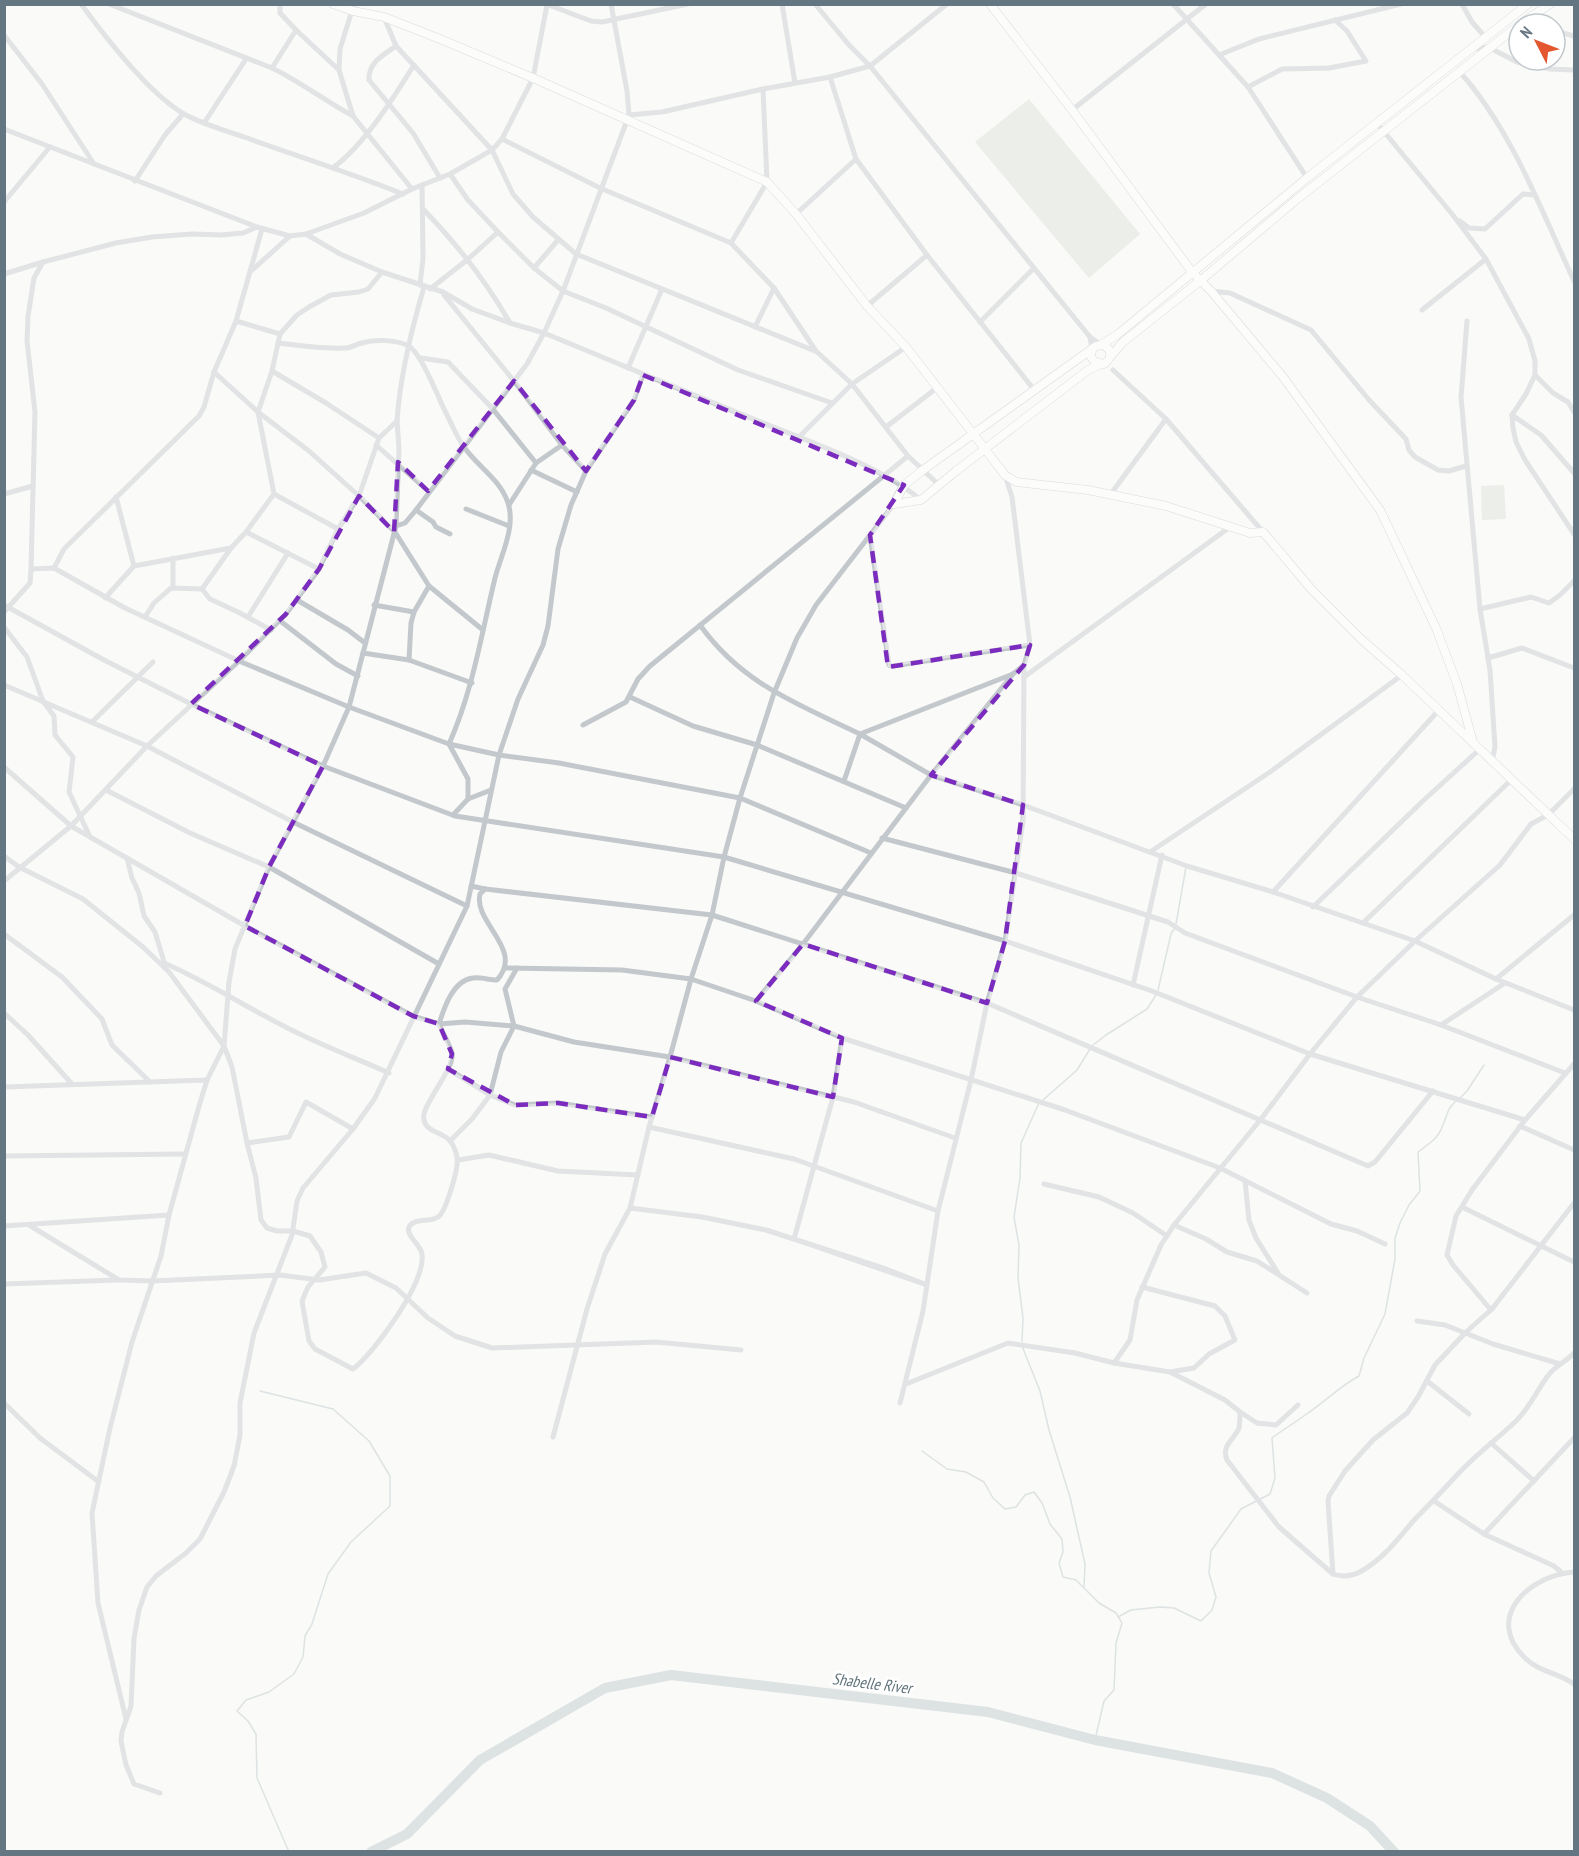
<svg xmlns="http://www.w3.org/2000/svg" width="1579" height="1856" font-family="'PT Sans Narrow',sans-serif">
  <rect width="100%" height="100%" fill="#fafaf8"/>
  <g fill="#dadfd7">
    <path d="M1029,99L1140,234L1089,278L975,142Z"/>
    <path d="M1504,485L1506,519L1482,520L1481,486Z"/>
  </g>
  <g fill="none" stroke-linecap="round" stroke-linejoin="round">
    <g stroke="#bbc7cb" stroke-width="1.5">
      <path d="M1176,924L1186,867"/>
      <path d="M1158,990L1171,934L1174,929"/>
      <path d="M1093,1045L1106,1035L1147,1009L1156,995"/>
      <path d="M1460,1098L1467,1091L1484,1065"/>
      <path d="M1043,1100L1077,1070L1090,1049"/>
      <path d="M1022,1342L1023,1318L1018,1278L1019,1245L1014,1217L1020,1178L1021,1143L1039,1103"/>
      <path d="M1022,1346L1040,1391L1049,1430L1070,1497L1085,1564L1084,1587"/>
      <path d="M260,1391L333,1409L369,1441L390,1476V1506L351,1542L328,1574L312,1624L305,1636L303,1657L294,1674L269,1692L246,1700L237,1711L248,1721L256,1734L257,1778L289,1852"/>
      <path d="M922,1451L947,1469L966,1472L984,1482L993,1498L1005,1509L1016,1507L1025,1495L1034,1492L1042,1503L1050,1524L1062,1539L1063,1552L1059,1563L1063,1577L1076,1580L1099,1603L1116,1613L1122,1623L1116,1643L1114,1690L1104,1701L1095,1740"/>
      <path d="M1118,1617L1131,1610L1160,1607L1174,1608L1201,1621L1212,1610L1216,1597L1209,1573L1211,1551L1241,1509L1270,1494L1275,1478L1272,1438C1284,1429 1296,1422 1308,1413C1326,1401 1340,1386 1359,1376L1364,1358L1385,1314L1395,1259V1238L1400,1223L1409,1205L1420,1191L1418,1152C1427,1145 1438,1139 1442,1127C1448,1115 1446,1110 1456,1101"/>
    </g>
    <path stroke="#bbc7cb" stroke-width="10" d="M371,1852L407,1834L480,1760L605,1688L671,1675L988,1712L1095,1740L1272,1773L1327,1798L1370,1826L1394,1852"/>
    <defs>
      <g id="secondary">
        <path d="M333,4L353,11L384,17L440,39L533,78L767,182L796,214L867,306L906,347L1005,475L1016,482L1088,490L1166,506L1250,533L1263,532L1312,590L1361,639L1402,675L1574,839"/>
        <path d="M990,4L1072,110L1192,272L1211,291L1283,377L1380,510L1436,628L1457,684L1473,742"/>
        <path d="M1520,24L1550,4"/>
        <path d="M1102,344L1117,335L1307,178L1528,4"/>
        <path d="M1110,357L1123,342L1200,281L1296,200L1519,25"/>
        <path d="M894,504L904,485L923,470L1096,346C1109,342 1116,356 1104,364L1095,362L1091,357L1092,350"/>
        <path d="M894,504L921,500L956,471L1088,370L1101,364"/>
      </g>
    </defs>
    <use href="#secondary" stroke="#b3babf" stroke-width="9"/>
    <g stroke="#c3c8cc" stroke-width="5">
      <path d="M81,4C106,38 148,93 184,114C202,124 224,130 244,137C297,156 351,173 403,194"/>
      <path d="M109,4L272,68C301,82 325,101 353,116"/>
      <path d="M280,4V13L296,30L339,70"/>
      <path d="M354,4L340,49L339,70L353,116L412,189"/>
      <path d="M546,4L591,21L602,22L688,4"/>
      <path d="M782,4L795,83"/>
      <path d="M815,4L849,45L870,66L1090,337"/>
      <path d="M1173,4L1248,87L1307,178"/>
      <path d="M1462,4L1472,22L1485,37"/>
      <path d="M384,17L396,46L492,150"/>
      <path d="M1555,31L1574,36"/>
      <path d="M4,35L42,84L94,164"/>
      <path d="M396,46C383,55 368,63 369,80L413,133L440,178"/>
      <path d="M1473,49L1488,47L1517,62L1550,69L1574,70"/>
      <path d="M1219,55L1259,39L1401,4"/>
      <path d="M272,68L296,30"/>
      <path d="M1459,71C1512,130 1541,210 1574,281"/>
      <path d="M830,77L856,159L927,255L1035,391"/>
      <path d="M1248,87L1282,69L1329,68L1366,61L1347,31L1335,20"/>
      <path d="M1072,110L1206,4"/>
      <path d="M629,115L662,112L763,89L830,77L870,66L947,4"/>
      <path d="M1376,122L1452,214L1486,259L1529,339L1535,361V375L1526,394L1512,415L1513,428L1516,442L1525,460L1574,534"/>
      <path d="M204,123L246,59"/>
      <path d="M4,129L257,227"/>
      <path d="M502,139L600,188L731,243L774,288L816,351L852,384L908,456L939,485"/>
      <path d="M492,150L513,194L533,217L576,254L815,351"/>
      <path d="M334,167C364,145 394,97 414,65"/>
      <path d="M450,174L468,200L498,232L534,268L563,291L606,308L738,370L832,403"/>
      <path d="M135,181L165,135L183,114"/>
      <path d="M4,202L49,148"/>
      <path d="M423,209C457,244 486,281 510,323"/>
      <path d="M796,214L856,159"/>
      <path d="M1460,221L1469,228L1485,229L1523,194L1534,195"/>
      <path d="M306,234L364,213L412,189L450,174L492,150L502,139L533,78L547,5"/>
      <path d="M731,243L767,182L763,89"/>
      <path d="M534,268L558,240"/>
      <path d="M251,271L290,236"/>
      <path d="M4,274L43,262"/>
      <path d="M420,285L423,258L422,185"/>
      <path d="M430,289L467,260L498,232"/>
      <path d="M1211,291L1230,293L1311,330L1370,401L1406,439L1409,450L1415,457L1438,470L1449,471L1466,466"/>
      <path d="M444,295L514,381L562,445L586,471"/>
      <path d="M867,306L927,255"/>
      <path d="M1422,310L1486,259"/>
      <path d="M236,321L280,334"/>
      <path d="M1467,321L1461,397L1480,609L1490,670L1495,747L1492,761"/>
      <path d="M980,322L1034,268"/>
      <path d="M755,327L774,288"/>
      <path d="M278,343C301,346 322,349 345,348C352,348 356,344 362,343C375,339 395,340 407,345C420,350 438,397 445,411C451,422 456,436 464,447C478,467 500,479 508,503C516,527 501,555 495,578C481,636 473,690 449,744L468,779V799L453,815"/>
      <path d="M1092,349L1090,337L1100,344"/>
      <path d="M421,358L448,362L492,408L536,463"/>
      <path d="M628,368L662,289"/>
      <path d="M1113,370L1166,419L1263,532"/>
      <path d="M272,371L326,403L379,438"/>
      <path d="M214,372L258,412L309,451L359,496L395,532L429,586L483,630"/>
      <path d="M1535,375L1553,393L1568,402L1574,412"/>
      <path d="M1512,415L1541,435L1574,473"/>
      <path d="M886,427L938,387"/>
      <path d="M799,437L852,384L906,347"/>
      <path d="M376,445L428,491"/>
      <path d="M531,470L577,492"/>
      <path d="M4,494L33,486"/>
      <path d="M274,494L338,529"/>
      <path d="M1110,495L1166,419"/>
      <path d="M116,497L134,566"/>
      <path d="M509,505L536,463L562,445"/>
      <path d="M466,509L509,526"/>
      <path d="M416,510L433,522L436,527L450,534"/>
      <path d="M396,526L399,449L397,421"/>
      <path d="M246,532L319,569"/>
      <path d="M870,536L889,665L893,666L1030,645"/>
      <path d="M54,568L64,549L199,416L204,407L214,372L236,321L262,229"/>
      <path d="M31,569L54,568L125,608L239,661L349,707L449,744L499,755L559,763L740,798L871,853"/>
      <path d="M173,587V558"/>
      <path d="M202,589L231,548L246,532L274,494L258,412L272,371L280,334L297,315L309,307L331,295L359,292L368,289L382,272"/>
      <path d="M105,598L134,566L231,548"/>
      <path d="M297,600L348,630L365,643"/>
      <path d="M4,605L104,660L191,704L323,766L455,816L724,857L1005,941L1152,991L1310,1054L1525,1120"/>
      <path d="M374,605L414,612"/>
      <path d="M1480,609L1531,597L1549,603L1560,595L1574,581"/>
      <path d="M4,612L30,583L31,569L35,412L27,341L28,316L34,278L43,262L116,243L152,237L192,234L221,235L243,233L257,227L290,236L306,234L340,254L382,272L443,292L472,309L510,323L544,333C615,362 685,392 756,420C807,441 879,465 921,500"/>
      <path d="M145,617L154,603L171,588L202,589L210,599L240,613L271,630"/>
      <path d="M248,617L288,553"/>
      <path d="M279,620L336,664L358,676"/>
      <path d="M700,625C742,684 798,704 860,734L1013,674L1024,665"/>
      <path d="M4,627L27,657L43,701L54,716L55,735L73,757L69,792L90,837"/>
      <path d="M363,653L409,660L472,683"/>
      <path d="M1488,658L1522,648L1574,668"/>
      <path d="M409,660L411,623L414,612L429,586"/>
      <path d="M1024,677L1230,527"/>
      <path d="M4,685L147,746L293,822L467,906"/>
      <path d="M630,697L693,726L757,745L906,808"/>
      <path d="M92,722L153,662"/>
      <path d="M583,725L626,702L638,679L650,666L908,456"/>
      <path d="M4,767L71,826L245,926L413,1016L439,1024L465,1022L514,1026L574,1042L670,1057L854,1102L955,1138"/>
      <path d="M844,781L860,734L931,775L1023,805L1187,866L1273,892L1415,941L1496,979L1574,1010"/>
      <path d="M106,790L190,833L269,867L439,964"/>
      <path d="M468,799L491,790"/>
      <path d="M882,838L1016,873L1168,922L1185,933L1357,997L1441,1025L1565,1073"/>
      <path d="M1150,852L1270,772L1402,675"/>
      <path d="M4,856L19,867L83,899L143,947L169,972L224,1046L232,1067L247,1143L256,1178L261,1220L267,1228L277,1231H293L310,1236L321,1252L325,1267L308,1287L302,1301L309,1341L315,1349L353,1369C375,1352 426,1282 422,1254C421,1245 405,1235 409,1227C415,1217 430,1223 438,1217C446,1212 459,1167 457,1158C457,1154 453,1144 450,1141C442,1131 421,1132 424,1114C428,1097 455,1067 452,1053C449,1043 443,1033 439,1024C444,1008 453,980 473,978C480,977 490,980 497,980C525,949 473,923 480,894L485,889"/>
      <path d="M127,858L132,878L139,893L144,916L155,932L165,965"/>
      <path d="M4,881L71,826L147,746L239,661L286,614L319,569L338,529L359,496L379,438L397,421C400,375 411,331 424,287"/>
      <path d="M471,886L485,889L712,915L987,1003L1368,1166L1375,1162L1433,1091"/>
      <path d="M1273,892L1439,710"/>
      <path d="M1313,907L1425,799L1480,749"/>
      <path d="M1363,923L1512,779"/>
      <path d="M4,934L62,977L102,1019L112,1045L149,1081"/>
      <path d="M164,963C213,984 256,1014 304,1036C331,1049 360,1060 389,1073"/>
      <path d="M506,968L622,970L691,979L756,1001L842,1038L1065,1110L1220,1168L1331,1224L1357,1231L1385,1244"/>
      <path d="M1496,979L1574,915"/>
      <path d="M1133,985L1162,855"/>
      <path d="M756,1001L803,944L931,775L1013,674"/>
      <path d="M4,1013L28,1035L72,1084"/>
      <path d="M1441,1025L1505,983"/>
      <path d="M448,1069L490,1095L515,1105L558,1103L652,1117"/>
      <path d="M4,1087L207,1080"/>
      <path d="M1520,1126L1574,1150"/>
      <path d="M649,1127L794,1159L938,1211"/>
      <path d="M450,1141L472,1119L490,1095L501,1052L514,1026L505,989L517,968"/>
      <path d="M247,1143L289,1137L306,1102L353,1129"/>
      <path d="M4,1156L185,1154"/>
      <path d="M458,1160L489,1155L558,1171L638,1175"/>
      <path d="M1245,1181L1249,1220L1256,1238L1278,1273"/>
      <path d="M1044,1184L1099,1197L1133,1213L1167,1236"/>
      <path d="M1462,1207L1574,1262"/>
      <path d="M630,1208L702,1217L766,1230L886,1269L927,1285L794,1239L833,1097L842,1038"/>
      <path d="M29,1225L119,1280L153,1281L280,1275L319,1280L366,1273L396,1288L428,1318L455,1336L492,1348L656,1342L741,1350"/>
      <path d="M1174,1225L1206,1239L1227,1252L1257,1261L1307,1293"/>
      <path d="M4,1226L169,1215"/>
      <path d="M4,1284L117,1280"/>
      <path d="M1142,1287L1215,1306L1225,1316L1235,1340L1209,1354L1194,1368L1170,1372"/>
      <path d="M1491,1310L1453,1265L1447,1255L1456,1216L1472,1190L1525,1120L1574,1064"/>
      <path d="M1417,1321L1445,1325L1493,1344L1560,1364"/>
      <path d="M1114,1363L1130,1340L1137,1300L1161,1245L1174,1225L1261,1119L1310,1054L1357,997L1415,941L1500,865L1531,824L1548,815L1574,789"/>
      <path d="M1427,1381L1469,1414"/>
      <path d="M906,1384L1008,1343L1075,1353L1114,1363L1170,1372L1225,1400L1240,1412C1240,1417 1240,1423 1239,1428C1234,1440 1221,1445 1227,1460L1279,1527L1333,1574C1342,1577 1352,1576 1360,1572C1385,1558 1398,1538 1416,1518C1430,1504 1444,1489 1457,1475C1475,1455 1496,1440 1515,1422C1529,1409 1536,1392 1547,1377C1554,1366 1566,1362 1574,1353"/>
      <path d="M4,1403L40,1438L99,1482"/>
      <path d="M900,1403L923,1311L938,1211L971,1080L987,1003L1005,941L1023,821L1024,665L1030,645L1012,497L1005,475"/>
      <path d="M1240,1412L1257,1423L1276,1425L1298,1405"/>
      <path d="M553,1437L587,1309L605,1254L630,1208L649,1127L670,1057L691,979L712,915L724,857L740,798L774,693L797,638L816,605L894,504"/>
      <path d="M1491,1443L1534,1481"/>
      <path d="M1434,1501L1484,1534"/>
      <path d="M1561,1572L1554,1566L1484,1534L1574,1438"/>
      <path d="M1574,1572C1530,1575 1483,1617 1525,1658C1539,1672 1559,1673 1574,1684"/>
      <path d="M1333,1574L1328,1501L1329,1496L1345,1471L1373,1440L1407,1413L1418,1397L1435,1365L1466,1332L1492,1309L1574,1203"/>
      <path d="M126,1719L98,1603L92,1513L110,1428L132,1342L161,1256L169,1215L199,1106L207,1080L224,1046L229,982L235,949L269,867L323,766L349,707L396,526L405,523L416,510L527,364L544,333L563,291L629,115L627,91L611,4"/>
      <path d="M160,1793L134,1784L126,1765L121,1741L122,1732L131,1706L134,1638L139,1610L147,1587L156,1576L186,1553L200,1539L224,1492L234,1466L240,1435V1403L254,1333L292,1235L297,1201L303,1188L353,1129L375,1098L467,906L499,755L518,699L543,645L548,626L558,549L571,505L586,471L634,400L643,375"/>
    </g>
    <use href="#secondary" stroke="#fff" stroke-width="8"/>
  </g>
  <path d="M0 0H1579V1856H0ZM643,375L904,485L870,535L888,667L1030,645L1024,665L931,775L1023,805L1005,941L987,1003L803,944L756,1001L842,1038L833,1097L670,1057L652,1117L558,1103L515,1105L448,1069L452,1054L439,1024L413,1016L245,926L269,867L323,766L191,704L286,614L319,569L359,496L394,532L398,462L428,491L514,381L586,471L634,400Z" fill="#fafaf8" fill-opacity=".55" fill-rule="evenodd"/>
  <path fill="none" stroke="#7b2cbf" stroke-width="4.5" stroke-dasharray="12 8" stroke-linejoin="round" d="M643,375L904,485L870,535L888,667L1030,645L1024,665L931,775L1023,805L1005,941L987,1003L803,944L756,1001L842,1038L833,1097L670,1057L652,1117L558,1103L515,1105L448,1069L452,1054L439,1024L413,1016L245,926L269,867L323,766L191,704L286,614L319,569L359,496L394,532L398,462L428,491L514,381L586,471L634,400Z"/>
  <g text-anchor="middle" stroke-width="6" stroke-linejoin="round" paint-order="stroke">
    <g font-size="16" font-style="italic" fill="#60757c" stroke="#fff">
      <text transform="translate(872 1683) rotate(7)" y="6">Shabelle River</text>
    </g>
  </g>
  <rect width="1579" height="1856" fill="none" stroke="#657683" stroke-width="12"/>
  <g transform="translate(1537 42) rotate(312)"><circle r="28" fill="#ffffff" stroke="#c1c8cd" stroke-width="1.5"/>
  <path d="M0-4.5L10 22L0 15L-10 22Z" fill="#e4572e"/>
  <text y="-9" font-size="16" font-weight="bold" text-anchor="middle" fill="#657683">N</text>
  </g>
</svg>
